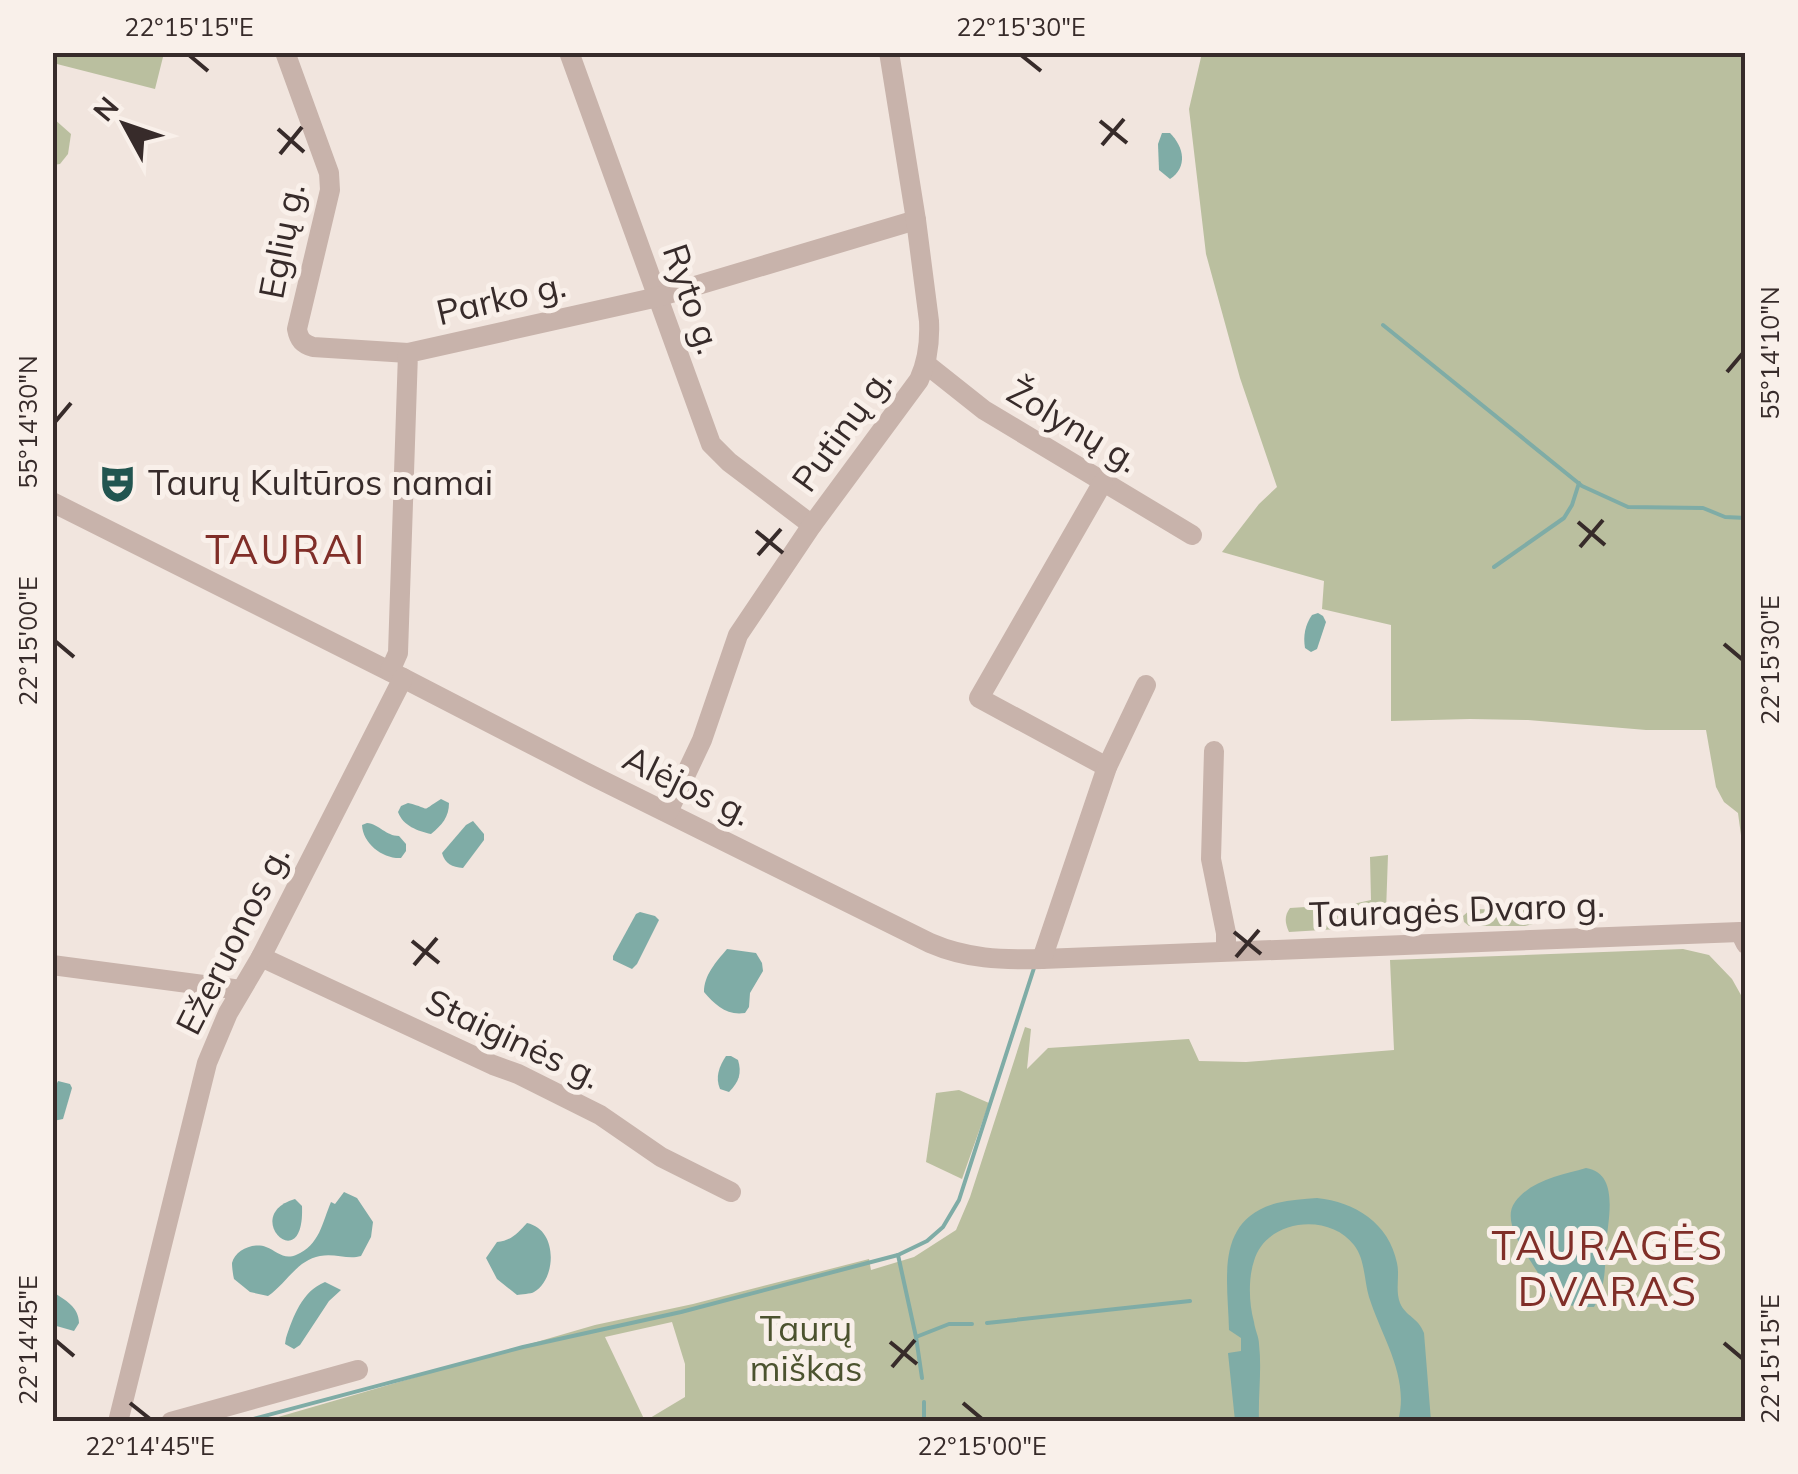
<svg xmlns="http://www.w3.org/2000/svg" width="1798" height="1474" font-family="Mulish,sans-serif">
  <rect width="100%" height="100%" fill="#f1e5de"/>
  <g fill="#babf9f" fill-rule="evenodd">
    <path d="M53,52H164V53L155,89L53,63Z"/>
    <path d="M1202,53H1745V865L1738,813L1724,802L1716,787L1706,730H1646L1528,720L1470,719L1391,721V625L1322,609L1324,581L1222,552L1259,504L1277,487L1240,378L1206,254L1189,109Z"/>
    <path d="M53,118L71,134L68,154L60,164L53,165Z"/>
    <path d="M1388,855L1386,912L1364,916L1354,928L1289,932C1285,923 1284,916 1290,908L1353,904L1371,900L1370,857Z"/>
    <path d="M1471,909L1528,910L1534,917L1533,924L1525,926H1469L1464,922L1463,916Z"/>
    <path d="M1683,949L1709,955L1732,979L1746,1004L1745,1421L261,1422L595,1325L693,1304L869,1259L871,1270L914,1257L956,1230L970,1197L1025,1027L1031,1029L1027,1069L1048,1048L1189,1039L1199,1061L1246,1062L1394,1050L1390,960ZM672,1322L685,1364V1397L645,1421L605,1337Z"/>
    <path d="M959,1090L989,1103L962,1179L926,1162L936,1093Z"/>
  </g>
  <g fill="#7faca6">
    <path d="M1162,133H1170C1184,147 1188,167 1170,179L1159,170L1158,144Z"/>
    <path d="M1318,613L1323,616L1326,622L1317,649L1311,652L1305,648C1303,636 1305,625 1312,615Z"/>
    <path d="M441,799L449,803C449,817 442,825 431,834C418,831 403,826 398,812L401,806L408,803C434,809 418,813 441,799Z"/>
    <path d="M473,821L484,834V840L463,868C452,867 445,864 442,853L466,825Z"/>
    <path d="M367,823C379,824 386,836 399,836L406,844V851L401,858C383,859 363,844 362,825Z"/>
    <path d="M640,912L655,916L659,920L637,964L632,969L613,960V956L636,914Z"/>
    <path d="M727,949L756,953L762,963L763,971L750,993L749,1007L745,1013C727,1016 715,1005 704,992C704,975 716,962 727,949Z"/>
    <path d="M726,1056H731L738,1060C742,1073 739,1082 729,1092L720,1089C715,1077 719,1067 726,1056Z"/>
    <path d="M58,1081L70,1084L72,1088L63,1119L53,1121V1092Z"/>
    <path d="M1586,1168C1620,1173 1608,1220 1606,1244C1605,1266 1606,1287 1594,1307C1579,1307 1560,1306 1549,1295C1544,1290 1541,1280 1538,1273C1528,1256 1500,1222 1515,1202C1531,1180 1562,1175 1586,1168Z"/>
    <path d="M344,1192L357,1198L373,1222L371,1237L361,1256C348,1260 335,1253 320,1256C297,1260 287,1283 268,1296L250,1292L234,1279C233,1275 232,1267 232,1263C235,1250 254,1242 266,1247C277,1251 283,1260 296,1255C320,1245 322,1223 331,1202L335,1204Z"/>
    <path d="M1317,1198C1355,1202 1389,1223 1397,1263C1400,1276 1395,1290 1400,1303C1406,1317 1418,1317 1424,1333L1431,1421H1398C1410,1377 1382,1338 1369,1297C1364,1280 1365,1259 1354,1245C1329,1212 1266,1219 1254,1261C1248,1279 1249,1304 1254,1322C1255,1330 1259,1337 1259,1344C1262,1370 1258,1396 1259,1421H1235L1228,1353L1241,1351V1338L1229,1330C1228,1280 1214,1220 1277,1203C1290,1200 1304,1199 1317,1198Z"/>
    <path d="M295,1199L302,1206C305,1280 239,1215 295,1199Z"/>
    <path d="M527,1223C559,1230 556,1280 534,1292C531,1294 521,1294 517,1295L497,1279L486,1258L497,1242C511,1241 518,1233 527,1223Z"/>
    <path d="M325,1282L341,1290L329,1301L300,1345L294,1349L285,1344L286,1338C293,1317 302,1291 325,1282Z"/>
    <path d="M53,1292C65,1300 79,1307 79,1323L74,1331L53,1325Z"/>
  </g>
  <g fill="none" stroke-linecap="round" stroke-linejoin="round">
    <g stroke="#7faca6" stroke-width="4">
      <path d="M1383,325L1582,486L1628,507L1703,508L1725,517L1746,518"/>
      <path d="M1494,567L1564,518L1572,505L1579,483"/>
      <path d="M898,1255L916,1337L922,1378"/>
      <path d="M987,1323L1190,1301"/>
      <path d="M916,1337L949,1324H972"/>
      <path d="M924,1402V1422"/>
      <path d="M242,1422L523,1347L681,1312L898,1255L927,1241L943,1227L959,1200L1034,968"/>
    </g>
    <g stroke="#c8b3ab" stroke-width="20">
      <path d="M285,52L329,173L330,190L297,329C299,340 303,344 313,347L408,353"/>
      <path d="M569,52L711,444L729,462L812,525"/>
      <path d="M926,364L984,410L1192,535"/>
      <path d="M1103,482L979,698L1107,767"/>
      <path d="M52,502L403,678L593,776L930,943C967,959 1001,960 1042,959L1740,932L1746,944"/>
      <path d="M390,671L398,653L408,353L658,297L916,220"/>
      <path d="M1214,751L1211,859L1226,933V951"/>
      <path d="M668,812L702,740L738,635L812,525L919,380C928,361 930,342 929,321L916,220L889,52"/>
      <path d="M261,957L493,1065L518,1074L600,1115L661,1157L731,1192"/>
      <path d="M1042,959L1107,767L1146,685"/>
      <path d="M52,965L241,990"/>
      <path d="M118,1422L207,1063L228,1013L261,957L403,678"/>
      <path d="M171,1422L358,1370"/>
    </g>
  </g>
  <path fill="none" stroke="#372b2a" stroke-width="4" d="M189,55L208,71M1021,55L1041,71M1100,121L1127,143M278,129L304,152M1102,145L1124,119M280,154L302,127M1727,372L1743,353M55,422L71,403M1578,522L1605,545M756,531L783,553M1580,547L1603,520M758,555L781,529M55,641L74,657M1724,644L1743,660M1234,932L1261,954M412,941L439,963M1236,957L1259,930M414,965L437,938M55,1340L74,1356M890,1342L917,1364M1724,1343L1743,1359M892,1367L915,1340M130,1403L150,1419M963,1403L982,1419"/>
  <defs>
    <symbol id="theatre-bare" viewBox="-9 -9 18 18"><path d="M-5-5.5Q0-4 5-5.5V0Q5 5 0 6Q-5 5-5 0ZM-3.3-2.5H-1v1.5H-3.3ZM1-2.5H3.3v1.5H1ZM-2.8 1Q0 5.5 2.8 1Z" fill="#225550" stroke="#f9f0ea" stroke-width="2.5" paint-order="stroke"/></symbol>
  </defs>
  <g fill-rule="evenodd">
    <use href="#theatre-bare" x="90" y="456" width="55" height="55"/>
  </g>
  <g text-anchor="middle" stroke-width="10" stroke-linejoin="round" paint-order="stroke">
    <g font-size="35" fill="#372b2a" stroke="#f9f0ea">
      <text transform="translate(282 241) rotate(-79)" y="12">Eglių g.</text>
      <text transform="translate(501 299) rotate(-13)" y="12">Parko g.</text>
      <text transform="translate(692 299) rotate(71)" y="12">Ryto g.</text>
      <text transform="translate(1073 426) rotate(31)" y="12">Žolynų g.</text>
      <text transform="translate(842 430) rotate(-54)" y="12">Putinų g.</text>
      <text transform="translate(687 786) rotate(26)" y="12">Alėjos g.</text>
      <text transform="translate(1457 910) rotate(-2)" y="12">Tauragės Dvaro g.</text>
      <text transform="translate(233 940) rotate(-63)" y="12">Ežeruonos g.</text>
      <text transform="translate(513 1039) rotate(25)" y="12">Staiginės g.</text>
    </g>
    <g font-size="35" fill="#372b2a" stroke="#f9f0ea" text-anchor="start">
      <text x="148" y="495">Taurų Kultūros namai</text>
    </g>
    <g font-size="35" fill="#4c532f" stroke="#f9f0ea">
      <text x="806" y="1341">Taurų<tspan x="806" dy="40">miškas</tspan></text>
    </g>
    <g font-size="40" letter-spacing="2.5" fill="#802e28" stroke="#f9f0ea">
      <text x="286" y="564">TAURAI</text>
      <text x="1608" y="1260">TAURAGĖS<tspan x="1608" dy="46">DVARAS</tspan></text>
    </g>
  </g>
  <rect width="1798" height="1474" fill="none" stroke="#f9f0ea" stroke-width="110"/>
  <g transform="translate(125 125) rotate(310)" stroke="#f9f0ea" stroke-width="8" paint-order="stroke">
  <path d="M0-8L18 38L0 25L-18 38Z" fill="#372b2a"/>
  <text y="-15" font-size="28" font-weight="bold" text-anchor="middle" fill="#372b2a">N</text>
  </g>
  <rect x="55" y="55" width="1688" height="1364" fill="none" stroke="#372b2a" stroke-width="4"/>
  <g font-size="25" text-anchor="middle" fill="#372b2a">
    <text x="189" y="36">22°15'15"E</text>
    <text x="1021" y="36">22°15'30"E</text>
    <text transform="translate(1770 353) rotate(-90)" y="9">55°14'10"N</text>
    <text transform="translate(28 422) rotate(-90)" y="9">55°14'30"N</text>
    <text transform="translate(28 641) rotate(-90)" y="9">22°15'00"E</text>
    <text transform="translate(1770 660) rotate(-90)" y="9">22°15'30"E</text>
    <text transform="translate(28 1340) rotate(-90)" y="9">22°14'45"E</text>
    <text transform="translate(1770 1359) rotate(-90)" y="9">22°15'15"E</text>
    <text x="150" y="1455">22°14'45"E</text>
    <text x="982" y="1455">22°15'00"E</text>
  </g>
</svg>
